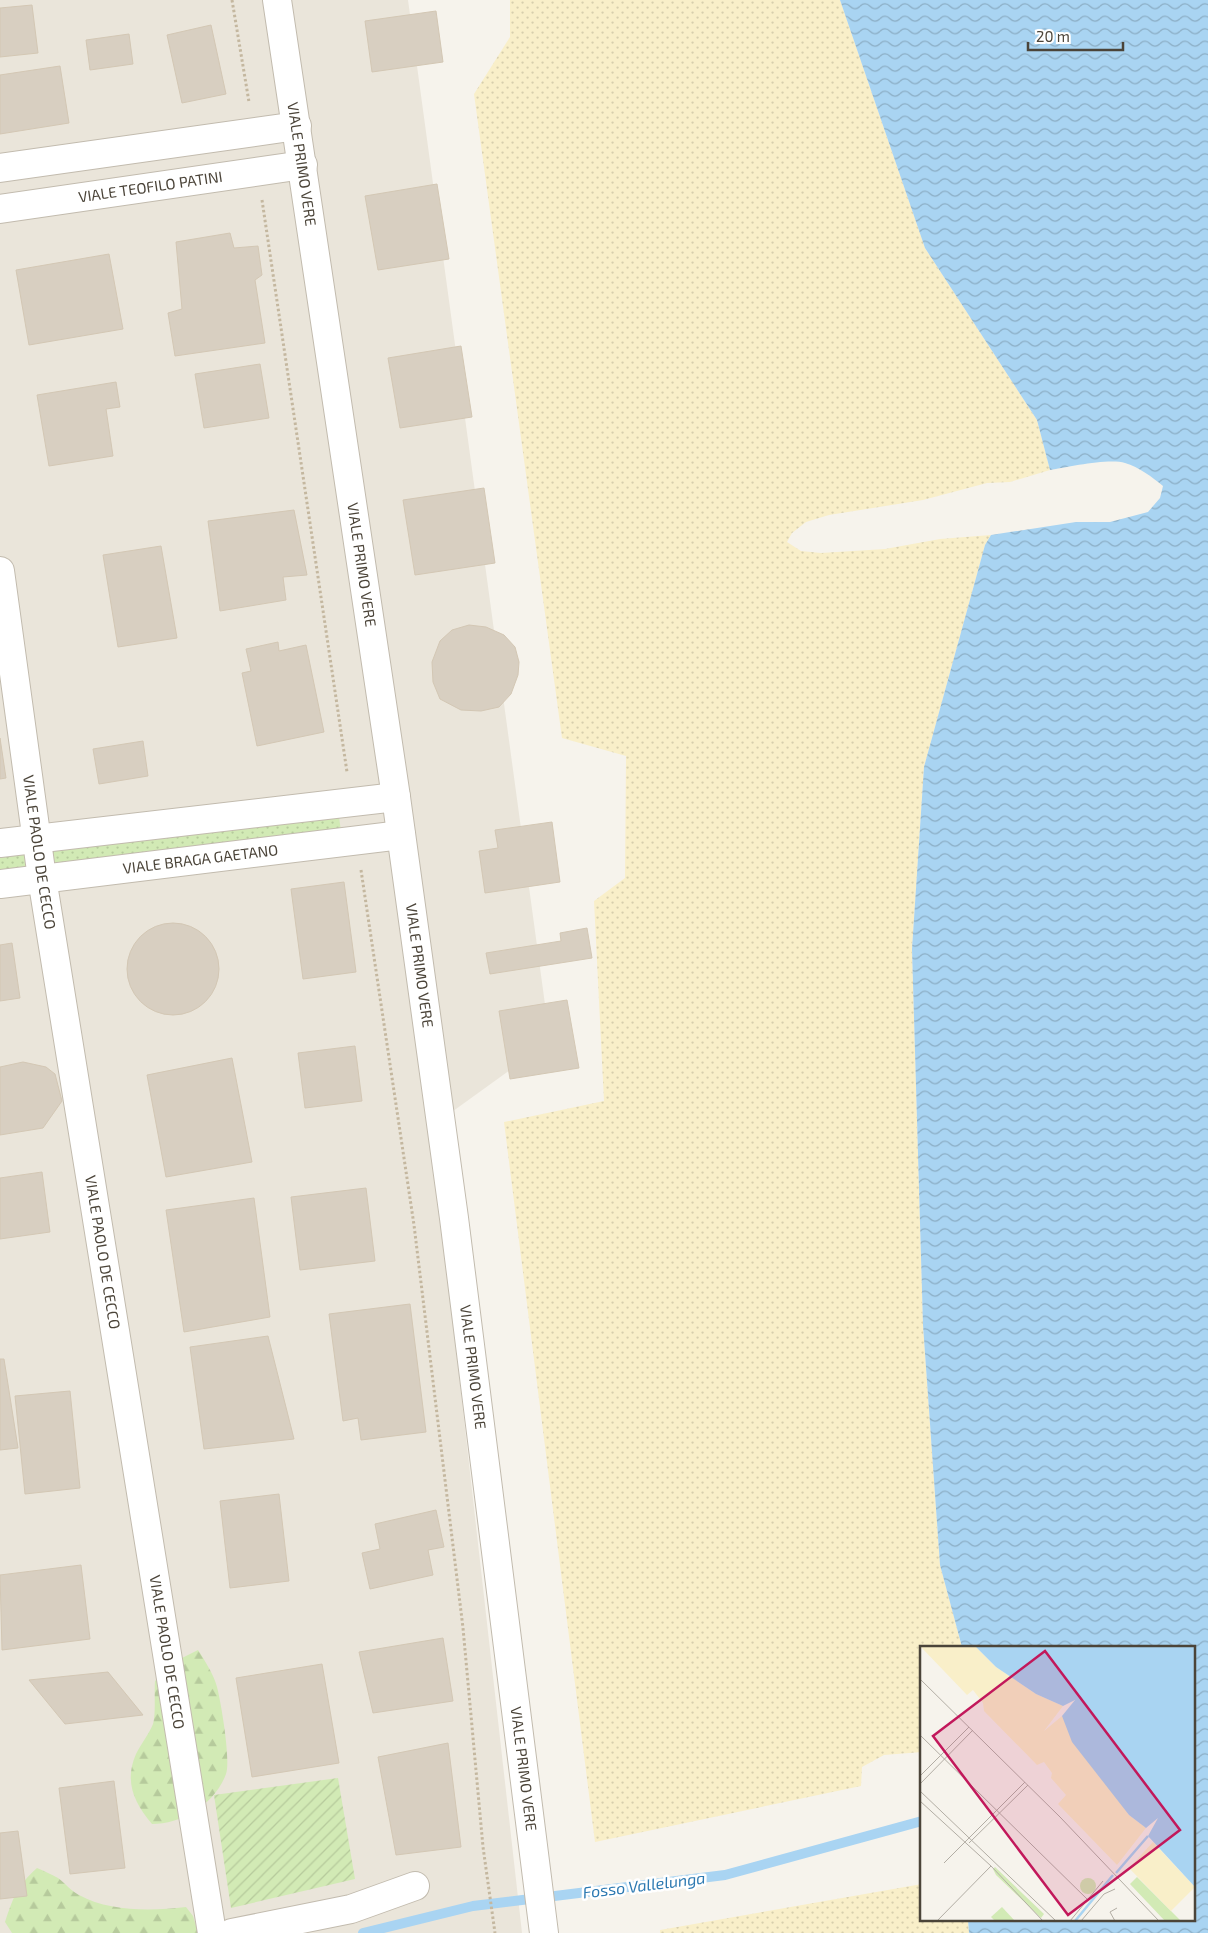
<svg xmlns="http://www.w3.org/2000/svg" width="1208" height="1933" font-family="'Exo 2',sans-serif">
  <defs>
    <pattern id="grass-dots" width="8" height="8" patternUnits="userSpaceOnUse" patternTransform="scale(1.25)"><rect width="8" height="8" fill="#d2eab5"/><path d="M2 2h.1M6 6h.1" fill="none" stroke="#b6ca9c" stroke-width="1.8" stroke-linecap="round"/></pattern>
    <pattern id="forest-firs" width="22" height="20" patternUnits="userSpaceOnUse" patternTransform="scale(1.25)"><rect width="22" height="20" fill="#d2eab5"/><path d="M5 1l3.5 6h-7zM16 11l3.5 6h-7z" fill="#b6ca9c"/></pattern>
    <pattern id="sand-dots" width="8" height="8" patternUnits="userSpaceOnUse" patternTransform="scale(1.25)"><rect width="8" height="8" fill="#f9efc9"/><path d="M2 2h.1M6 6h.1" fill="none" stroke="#d7cead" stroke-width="1.8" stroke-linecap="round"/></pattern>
    <pattern id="garden-furrows" width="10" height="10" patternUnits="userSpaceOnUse" patternTransform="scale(1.25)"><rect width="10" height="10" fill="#d2eab5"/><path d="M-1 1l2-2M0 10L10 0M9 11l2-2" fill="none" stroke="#b6ca9c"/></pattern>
    <pattern id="water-waves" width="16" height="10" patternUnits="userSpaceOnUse" patternTransform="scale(1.25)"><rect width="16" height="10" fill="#a9d4f2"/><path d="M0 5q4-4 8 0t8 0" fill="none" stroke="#8caec5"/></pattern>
  </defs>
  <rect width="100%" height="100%" fill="#f6f3ec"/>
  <path fill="#eae5da" d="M0,0H408L550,1041L431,1127L522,1933H0Z"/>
  <g fill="url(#grass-dots)">
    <path d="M339,817L341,831L52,865L50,851Z"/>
    <path d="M26,853L28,867L0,871V857Z"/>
  </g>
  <g fill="url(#forest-firs)">
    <path d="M198,1650C205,1661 214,1675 217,1687C221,1702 231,1761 226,1774C215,1804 182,1824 152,1824C134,1803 124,1781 136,1754C141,1744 149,1734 153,1724C156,1714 154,1693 155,1681L176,1661Z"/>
    <path d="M37,1868C44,1871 51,1874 58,1878C65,1883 71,1891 79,1895C110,1912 152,1911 186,1907L193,1916L198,1933H12L5,1922C13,1898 17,1886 37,1868Z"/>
  </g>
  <g fill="url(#sand-dots)">
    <path d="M510,0H840L925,248L1037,420L1050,470L1010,482L987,483L923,500L829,515L806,522L792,533L787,542L801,551L821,553L885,549L940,539L991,535L985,545L924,767L912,949L923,1325L940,1565L962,1647H922V1752L884,1755L862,1767L861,1786L595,1842L504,1122L604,1101L594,901L625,878L626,756L562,738L474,94L510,37Z"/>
    <path d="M922,1884V1919H968L969,1933H660V1930Z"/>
  </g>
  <path fill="url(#garden-furrows)" d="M338,1778L355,1879L231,1908L214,1795Z"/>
  <path fill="url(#water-waves)" d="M840,0H1208V1933H969L968,1919H1194V1647H962L940,1565L923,1325L912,949L924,767L985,545L991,535L1076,522H1110L1148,512L1160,498L1163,486C1152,477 1139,467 1125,463C1109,458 1068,467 1050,470L1037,420L925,248Z"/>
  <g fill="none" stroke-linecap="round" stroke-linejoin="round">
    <path stroke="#a9d4f2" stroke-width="10" d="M363,1933L473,1906L725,1875L922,1821"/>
  </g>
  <g fill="#d8cfc1" stroke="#d3c7b4">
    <path d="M32,5L38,53L0,57V8Z"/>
    <path d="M436,11L443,62L372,72L365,21Z"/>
    <path d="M211,25L226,94L182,103L167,35Z"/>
    <path d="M129,34L133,64L90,70L86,40Z"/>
    <path d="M60,66L69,123L0,134V75Z"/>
    <path d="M437,184L449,259L378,270L365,196Z"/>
    <path d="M230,233L234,248L258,246L262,275L255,280L265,343L175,356L168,313L182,309L176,242Z"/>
    <path d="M109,254L123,329L29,345L16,270Z"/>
    <path d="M461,346L472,417L400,428L388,358Z"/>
    <path d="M260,364L269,418L204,428L195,374Z"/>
    <path d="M116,382L120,407L106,409L113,456L49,466L37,395Z"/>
    <path d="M484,488L495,563L415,575L403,500Z"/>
    <path d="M294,510L307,575L283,577L286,600L220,611L208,521Z"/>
    <path d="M161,546L177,638L118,647L103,555Z"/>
    <path d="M469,625L486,627L504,635L515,647L519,662L518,675L511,694L499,707L481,711L461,710L440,699L433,682L432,662L440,641L452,630Z"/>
    <path d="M278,642L279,651L306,645L324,732L257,746L242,673L251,671L246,649Z"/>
    <path d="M0,738L6,778L0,779Z"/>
    <path d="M143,741L148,776L99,784L93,749Z"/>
    <path d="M552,822L560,882L485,893L479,851L498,848L495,830Z"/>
    <path d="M344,882L356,972L303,979L291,889Z"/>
    <circle cx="173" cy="969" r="46"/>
    <path d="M587,928L592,958L490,974L486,953L561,941L560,933Z"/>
    <path d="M12,943L20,998L0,1001V945Z"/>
    <path d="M567,1000L579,1068L510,1079L499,1011Z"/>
    <path d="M355,1046L362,1101L305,1108L298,1053Z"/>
    <path d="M232,1058L252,1162L166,1177L147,1075Z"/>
    <path d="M23,1062L46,1067L55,1074L62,1101L43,1128L0,1135V1067Z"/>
    <path d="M42,1172L50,1232L0,1239V1178Z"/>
    <path d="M366,1188L375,1261L300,1270L291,1197Z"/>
    <path d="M254,1198L270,1317L184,1332L166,1210Z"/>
    <path d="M410,1304L426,1432L361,1440L358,1418L343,1421L329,1314Z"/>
    <path d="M268,1336L294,1439L204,1449L190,1347Z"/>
    <path d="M0,1359H4L18,1448L0,1450Z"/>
    <path d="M70,1391L80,1488L25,1494L15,1396Z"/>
    <path d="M279,1494L289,1581L230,1588L220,1501Z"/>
    <path d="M436,1510L444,1547L428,1550L433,1575L370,1589L362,1553L380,1549L375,1524Z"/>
    <path d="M81,1565L90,1639L2,1650L0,1575Z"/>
    <path d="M443,1638L453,1701L373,1713L359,1652Z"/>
    <path d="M322,1664L339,1763L252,1777L236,1678Z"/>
    <path d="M108,1672L143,1715L65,1724L29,1680Z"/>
    <path d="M448,1743L461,1847L396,1855L378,1757Z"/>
    <path d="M114,1781L125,1868L70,1874L59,1788Z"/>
    <path d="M18,1831L27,1896L0,1899V1833Z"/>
  </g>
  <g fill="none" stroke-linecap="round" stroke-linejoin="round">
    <defs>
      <g id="minor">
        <path id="s1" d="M277,0L396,797L454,1218L544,1933"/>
        <path d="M0,168L297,126"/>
        <path id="s2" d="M0,209L303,165"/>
        <path id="s3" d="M0,571L42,878L212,1933"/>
        <path d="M0,843L396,797"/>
        <path id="s4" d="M0,884L401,835"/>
        <path d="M232,1933L351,1909L415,1886"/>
      </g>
    </defs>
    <use href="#minor" stroke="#c2bbae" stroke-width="30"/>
    <g stroke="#c4b79f" stroke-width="3" stroke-dasharray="2.5 2.5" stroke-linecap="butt">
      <path d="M232,0L249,102"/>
      <path d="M262,200L347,772"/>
      <path d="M361,870L414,1225L463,1628L483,1847L495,1933"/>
    </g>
    <use href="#minor" stroke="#fff" stroke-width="28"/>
  </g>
  <g text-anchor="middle" stroke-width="5" stroke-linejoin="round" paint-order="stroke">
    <g font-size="15" fill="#4b4439" stroke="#fff">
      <text dy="5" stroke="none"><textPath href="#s1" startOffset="166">VIALE PRIMO VERE</textPath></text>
      <text dy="5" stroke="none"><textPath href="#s2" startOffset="152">VIALE TEOFILO PATINI</textPath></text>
      <text dy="5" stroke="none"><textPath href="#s1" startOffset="571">VIALE PRIMO VERE</textPath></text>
      <text dy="5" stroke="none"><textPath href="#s3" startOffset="284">VIALE PAOLO DE CECCO</textPath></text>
      <text dy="5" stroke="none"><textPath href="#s4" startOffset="202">VIALE BRAGA GAETANO</textPath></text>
      <text dy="5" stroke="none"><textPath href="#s1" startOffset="976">VIALE PRIMO VERE</textPath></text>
      <text dy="5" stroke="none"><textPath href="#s3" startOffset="689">VIALE PAOLO DE CECCO</textPath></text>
      <text dy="5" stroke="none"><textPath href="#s1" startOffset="1381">VIALE PRIMO VERE</textPath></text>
      <text dy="5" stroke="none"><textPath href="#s3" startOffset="1094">VIALE PAOLO DE CECCO</textPath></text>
      <text dy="5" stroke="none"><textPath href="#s1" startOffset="1786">VIALE PRIMO VERE</textPath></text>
    </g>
    <g font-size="16" font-style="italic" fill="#2e7ab2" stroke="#fff">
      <text transform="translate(644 1885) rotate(-7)" y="6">Fosso Vallelunga</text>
    </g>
  </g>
  <g transform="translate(920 1646)">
    <rect width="275" height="275" fill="#f6f3ec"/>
    <path d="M75,221L124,268L121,272L76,229L73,223Z" fill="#d2eab5"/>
    <path d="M217,231L261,275H245L210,238Z" fill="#d2eab5"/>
    <path d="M0,0H55L76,21L116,48L143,60L124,85L142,70L209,169L226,182L197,219L138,158L146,149L131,132L132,127L124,116L117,119L64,65L63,57L53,44L47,49ZM233,196L275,241L251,265L209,222Z" fill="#f9efc9"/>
    <path d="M160 240a8 8 0 1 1 16 0a8 8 0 1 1-16 0Z" fill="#d2eab5"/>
    <path d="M82,261L95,275H75L71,271Z" fill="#d2eab5"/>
    <path d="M55,0H275V241L228,190L238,172L226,182L209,169L152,96L142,70L155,54L143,60L116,48L76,21Z" fill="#a9d4f2"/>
    <path fill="none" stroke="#a9d4f2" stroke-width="2.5" d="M196,227L228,190M155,275L193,229"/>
    <path fill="none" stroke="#b2ada4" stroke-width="1" d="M0,33L140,171L239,275M0,89L168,254M0,130L49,81M0,138L53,84M0,145L136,275M0,155L71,220L123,275M49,197L108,139M24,217L105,136M17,275L71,220M150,275L183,235M161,275L184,248L195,243M195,275L190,266L197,262"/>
    <path fill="#c2185b" fill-opacity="0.15" stroke="#c2185b" stroke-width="2.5" d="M125,5L260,184L148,269L13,90Z"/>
    <rect width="275" height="275" fill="none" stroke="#4b4439" stroke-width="2.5"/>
  </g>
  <path d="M1028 42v8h95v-8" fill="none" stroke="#4b4439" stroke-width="2.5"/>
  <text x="1036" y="42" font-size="15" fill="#4b4439" stroke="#ffffff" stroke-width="4" paint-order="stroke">20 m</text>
</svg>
